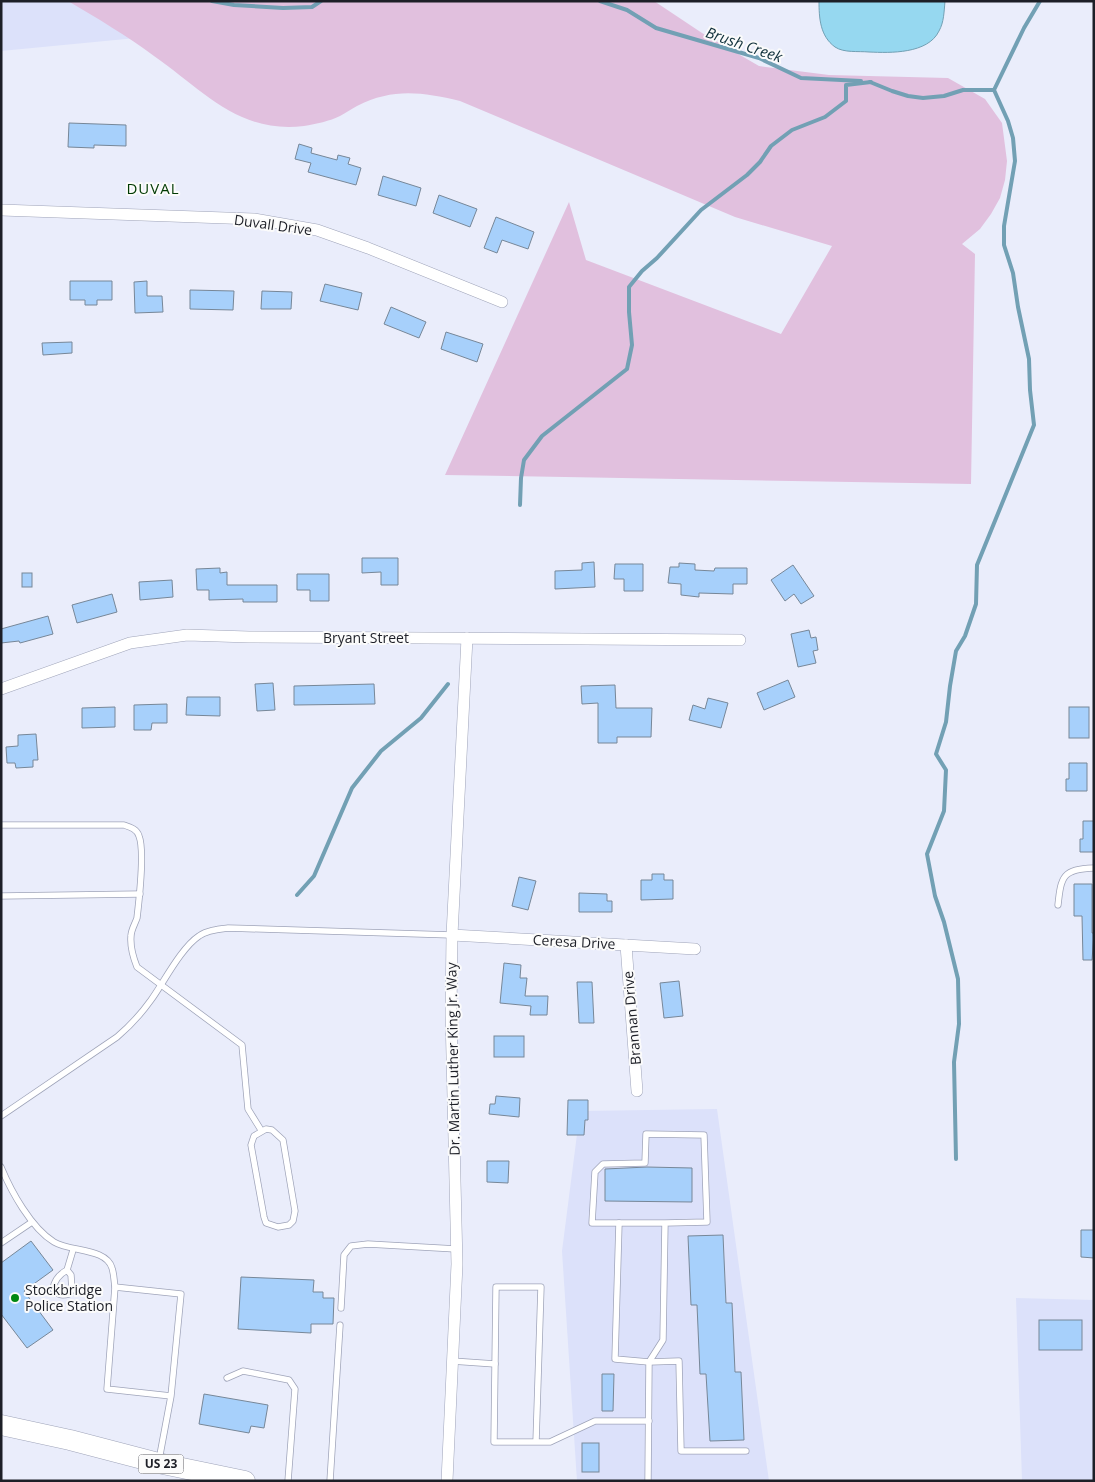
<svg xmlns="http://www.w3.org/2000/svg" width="1095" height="1482" font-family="'Open Sans',sans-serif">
  <rect width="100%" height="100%" fill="#eaedfb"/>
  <g fill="#dce1fa">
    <path d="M1,1H259L261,26L1,51Z"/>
    <path d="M717,1109L769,1481H577L562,1251L580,1111Z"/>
    <path d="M1016,1298L1094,1300V1481H1022Z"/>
  </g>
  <path fill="#e1c0de" d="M68,1H654L702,33L759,66L829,75L948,78L985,99L1002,123L1007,161L1005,180L1000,198L991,214L980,229L962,244L975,254L971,484L445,475L569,202L586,260L781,334L832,246L735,217L460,101C421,92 393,88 357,106C351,109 346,113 340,116C330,121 316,124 304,126C238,134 203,90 154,56C127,36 97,18 68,1Z"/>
  <path fill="#96d8f0" stroke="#72a0b4" d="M819,1H945C944,12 944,22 939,31C928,54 890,53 869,52C858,51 844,53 835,47C820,36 819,18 819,1Z"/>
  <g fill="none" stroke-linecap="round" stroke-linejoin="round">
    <g stroke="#72a0b4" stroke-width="4">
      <path d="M212,1L234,5L283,8L312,7L321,1"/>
      <path d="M600,1L627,10L656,28L759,58L801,78L861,81"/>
      <path d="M870,82L892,91L908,96L923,98L944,96L963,90H994"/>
      <path d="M994,90L1024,28L1040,1"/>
      <path d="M520,505L521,478L524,460L542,436L627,369L632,345L629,312V287L642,271L657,258L701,210L747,175L760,162L771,146L792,130L825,117L846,101V85L871,82"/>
      <path d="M297,895L314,876L352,788L381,751L421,718L448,684"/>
      <path d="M956,1159L954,1062L959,1024L958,979L944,922L935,896L927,854L944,811L946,770L936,754L946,722L950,686L956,651L965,636L976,604L977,565L1034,425L1030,390L1029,359L1018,307L1013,273L1004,245V226L1015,161L1013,138L1008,121L994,90"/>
    </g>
  </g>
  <g fill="#a7d0fb" stroke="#778798">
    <path d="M69,123L126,125V146L94,145V148L68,147Z"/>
    <path d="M299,144L312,148L311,153L337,160L338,155L350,158L348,164L361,168L356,185L308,172L311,163L295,159Z"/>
    <path d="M383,176L421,188L416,206L378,195Z"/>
    <path d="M439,195L477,209L470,227L433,213Z"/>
    <path d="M496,217L534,232L528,249L502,240L497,253L484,248Z"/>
    <path d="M70,281H112V300H97V305H85V300H70Z"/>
    <path d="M147,281V296H162L163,312L135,313L134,282Z"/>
    <path d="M325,284L362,293L358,310L320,301Z"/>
    <path d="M190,290L234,291L233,310L190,309Z"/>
    <path d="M262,291L292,292L291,309H261Z"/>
    <path d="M391,307L426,322L419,338L384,324Z"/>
    <path d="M446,332L483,344L477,362L441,349Z"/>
    <path d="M72,342V353L43,355L42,343Z"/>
    <path d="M362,558H398V585H381V572L362,573Z"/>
    <path d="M594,562L595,587L555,589V571L582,570V563Z"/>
    <path d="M679,563L695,564V570L714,571L715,568H747V584H733V594L699,593V597L681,595V584L668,583L670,567H679Z"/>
    <path d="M615,564H643V591H624V579H614Z"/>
    <path d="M793,565L814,596L801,604L794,594L785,601L771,580Z"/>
    <path d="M220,568V573L227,572V585H277V602H243V599L209,600V590H197L196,569Z"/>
    <rect x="22" y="573" width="10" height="14"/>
    <path d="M297,574H329V601H310V590H297Z"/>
    <path d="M172,580L173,597L140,600L139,582Z"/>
    <path d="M112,594L117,612L77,623L72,605Z"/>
    <path d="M48,616L53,634L20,643L19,641L1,643V629Z"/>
    <path d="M809,630L811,638L816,637L818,650L813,651L816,663L798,667L791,634Z"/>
    <path d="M788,680L795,697L764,710L757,693Z"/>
    <path d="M273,683L275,710L257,711L255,684Z"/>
    <path d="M374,684L375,704L294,705V686Z"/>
    <path d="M615,685L616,708H652L651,737H617V743H598V703L582,704L581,686Z"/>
    <path d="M187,697H220V716L186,715Z"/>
    <path d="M708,698L728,703L721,728L689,720L693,705L705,709Z"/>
    <path d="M167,704V723H152L151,730H134V705Z"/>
    <path d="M115,707V727L82,728V708Z"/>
    <rect x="1069" y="707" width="20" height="31"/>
    <path d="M36,734L38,760H33V767L16,768L15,763H7L6,747L18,746V735Z"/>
    <path d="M1069,763H1087V791H1066V779H1069Z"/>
    <path d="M1083,821H1094V852H1080V839H1083Z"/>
    <path d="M652,874H664V880H673V899L641,900V880H652Z"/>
    <path d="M519,877L536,881L528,910L512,906Z"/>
    <path d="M1074,884H1092V933H1094L1092,960H1083L1082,916H1074Z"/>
    <path d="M579,893L607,894V901H612V912H579Z"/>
    <path d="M504,963L521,965L520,978H527L525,996H548L547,1015H530L531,1006L500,1003Z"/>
    <path d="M679,981L683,1016L664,1018L660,983Z"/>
    <path d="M577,982H592L594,1023H579Z"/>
    <rect x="494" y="1036" width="30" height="21"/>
    <path d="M496,1096L520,1098L519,1117L489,1114L490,1104H495Z"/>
    <path d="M568,1100H588V1120H585L584,1135H567Z"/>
    <path d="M487,1161H509L508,1183L487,1182Z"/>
    <path d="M647,1167L692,1168V1202L605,1201V1169Z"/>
    <path d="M1081,1230H1094V1258L1081,1257Z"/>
    <path d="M723,1235L726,1303H732L735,1372H741L744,1440L710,1441L706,1374H700L697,1305H691L688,1236Z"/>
    <path d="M31,1241L53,1270L24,1291L53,1330L27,1348L1,1314V1263Z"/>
    <path d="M241,1277L314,1280L313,1292H323V1298H334L333,1324H311V1333L238,1329Z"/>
    <rect x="1039" y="1320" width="43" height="30"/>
    <path d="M602,1374H614L613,1411H602Z"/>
    <path d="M204,1394L268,1405L264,1428L251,1426L249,1433L199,1424Z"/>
    <rect x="582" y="1443" width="17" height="29"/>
  </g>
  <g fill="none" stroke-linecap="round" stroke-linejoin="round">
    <defs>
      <g id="lane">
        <path d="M1,825H124C130,827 137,829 139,836C145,851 139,901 137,918C135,924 131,930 131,936C130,947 133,957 137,967L242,1045L248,1109L261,1130"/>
        <path d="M1,896L140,894"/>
        <path d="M1058,905C1061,876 1063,869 1094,868"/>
        <path d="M1,1116L117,1037C130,1026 141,1014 151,1000C164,982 181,948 199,936C207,930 219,929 228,928L452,935"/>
        <path d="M266,1129L272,1130L283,1140L295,1211L293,1221L289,1225L278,1227L266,1223L264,1217L251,1145L254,1136Z"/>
        <path d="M1,1167C11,1191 31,1228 54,1242C71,1252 106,1248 112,1268C114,1274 114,1281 115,1287"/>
        <path d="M619,1223L615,1359L649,1362L679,1361L681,1451H746"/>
        <path d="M1,1243L32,1222"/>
        <path d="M67,1270L71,1275L72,1290L69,1294C61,1296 58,1295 53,1289C54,1280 60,1274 67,1270L73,1250"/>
        <path d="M341,1308L344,1255L351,1246L368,1244L456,1249"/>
        <path d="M452,1361L495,1364"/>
        <path d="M227,1378L243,1371L289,1380L295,1389L288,1481"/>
        <path d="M536,1442L541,1287H496L494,1442H550L595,1421H649"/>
        <path d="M159,1460L171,1396L107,1389L115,1287L181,1294L171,1396"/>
        <path d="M330,1481L340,1325"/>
        <path d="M648,1481L649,1362L663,1340L665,1223L707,1222L704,1135L646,1134L645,1163L603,1164L595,1172L592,1223H665"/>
      </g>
      <g id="street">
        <path d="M1,210L254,219L317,230L368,248L502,302"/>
        <path d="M1,689L130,643L187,635L249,637L740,640"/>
        <path d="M452,935L695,949"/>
        <path d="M626,945L637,1091"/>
        <path d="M447,1481L457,1264L451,1014L452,935L467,638"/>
      </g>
      <path id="highway" d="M1,1425L70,1440L158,1463L245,1481"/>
    </defs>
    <use href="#lane" stroke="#9fa4b9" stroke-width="7"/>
    <use href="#street" stroke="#9fa4b9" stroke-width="12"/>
    <use href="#highway" stroke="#9fa4b9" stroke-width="21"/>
    <use href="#lane" stroke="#fff" stroke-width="5.5"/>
    <use href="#street" stroke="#fff" stroke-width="11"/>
    <use href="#highway" stroke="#fff" stroke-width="20"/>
  </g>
  <circle fill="#008812" stroke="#fbfbfb" stroke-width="2" cx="15" cy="1298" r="5"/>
  <g text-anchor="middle" stroke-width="4" stroke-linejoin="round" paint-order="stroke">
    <rect fill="#fbfbfb" stroke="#606167" stroke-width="1" x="138.5" y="1454.5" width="45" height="19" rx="4"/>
    <g font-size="12" font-weight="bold" fill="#1d1f27">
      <text x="161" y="1468">US 23</text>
    </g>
    <g font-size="14" fill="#1d1f27" stroke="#fbfbfb">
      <text transform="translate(273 225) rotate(8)" y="5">Duvall Drive</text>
      <text x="366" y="643">Bryant Street</text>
      <text transform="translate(574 942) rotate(3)" y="5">Ceresa Drive</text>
      <text transform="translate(632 1018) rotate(-95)" y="5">Brannan Drive</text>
      <text transform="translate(453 1059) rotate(-91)" y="5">Dr. Martin Luther King Jr. Way</text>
    </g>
    <g font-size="14" fill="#1d1f27" stroke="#fbfbfb" text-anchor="start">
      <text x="25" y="1295">Stockbridge<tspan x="25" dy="16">Police Station</tspan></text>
    </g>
    <g font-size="15" font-style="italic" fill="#10303b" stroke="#fbfbfb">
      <text transform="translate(744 45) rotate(19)" y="5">Brush Creek</text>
    </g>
    <g font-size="15" letter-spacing="1" fill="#003a03" stroke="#fbfbfb">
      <text x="153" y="194">DUVAL</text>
    </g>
  </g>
  <rect width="1095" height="1482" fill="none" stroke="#1d1f27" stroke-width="5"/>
</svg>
